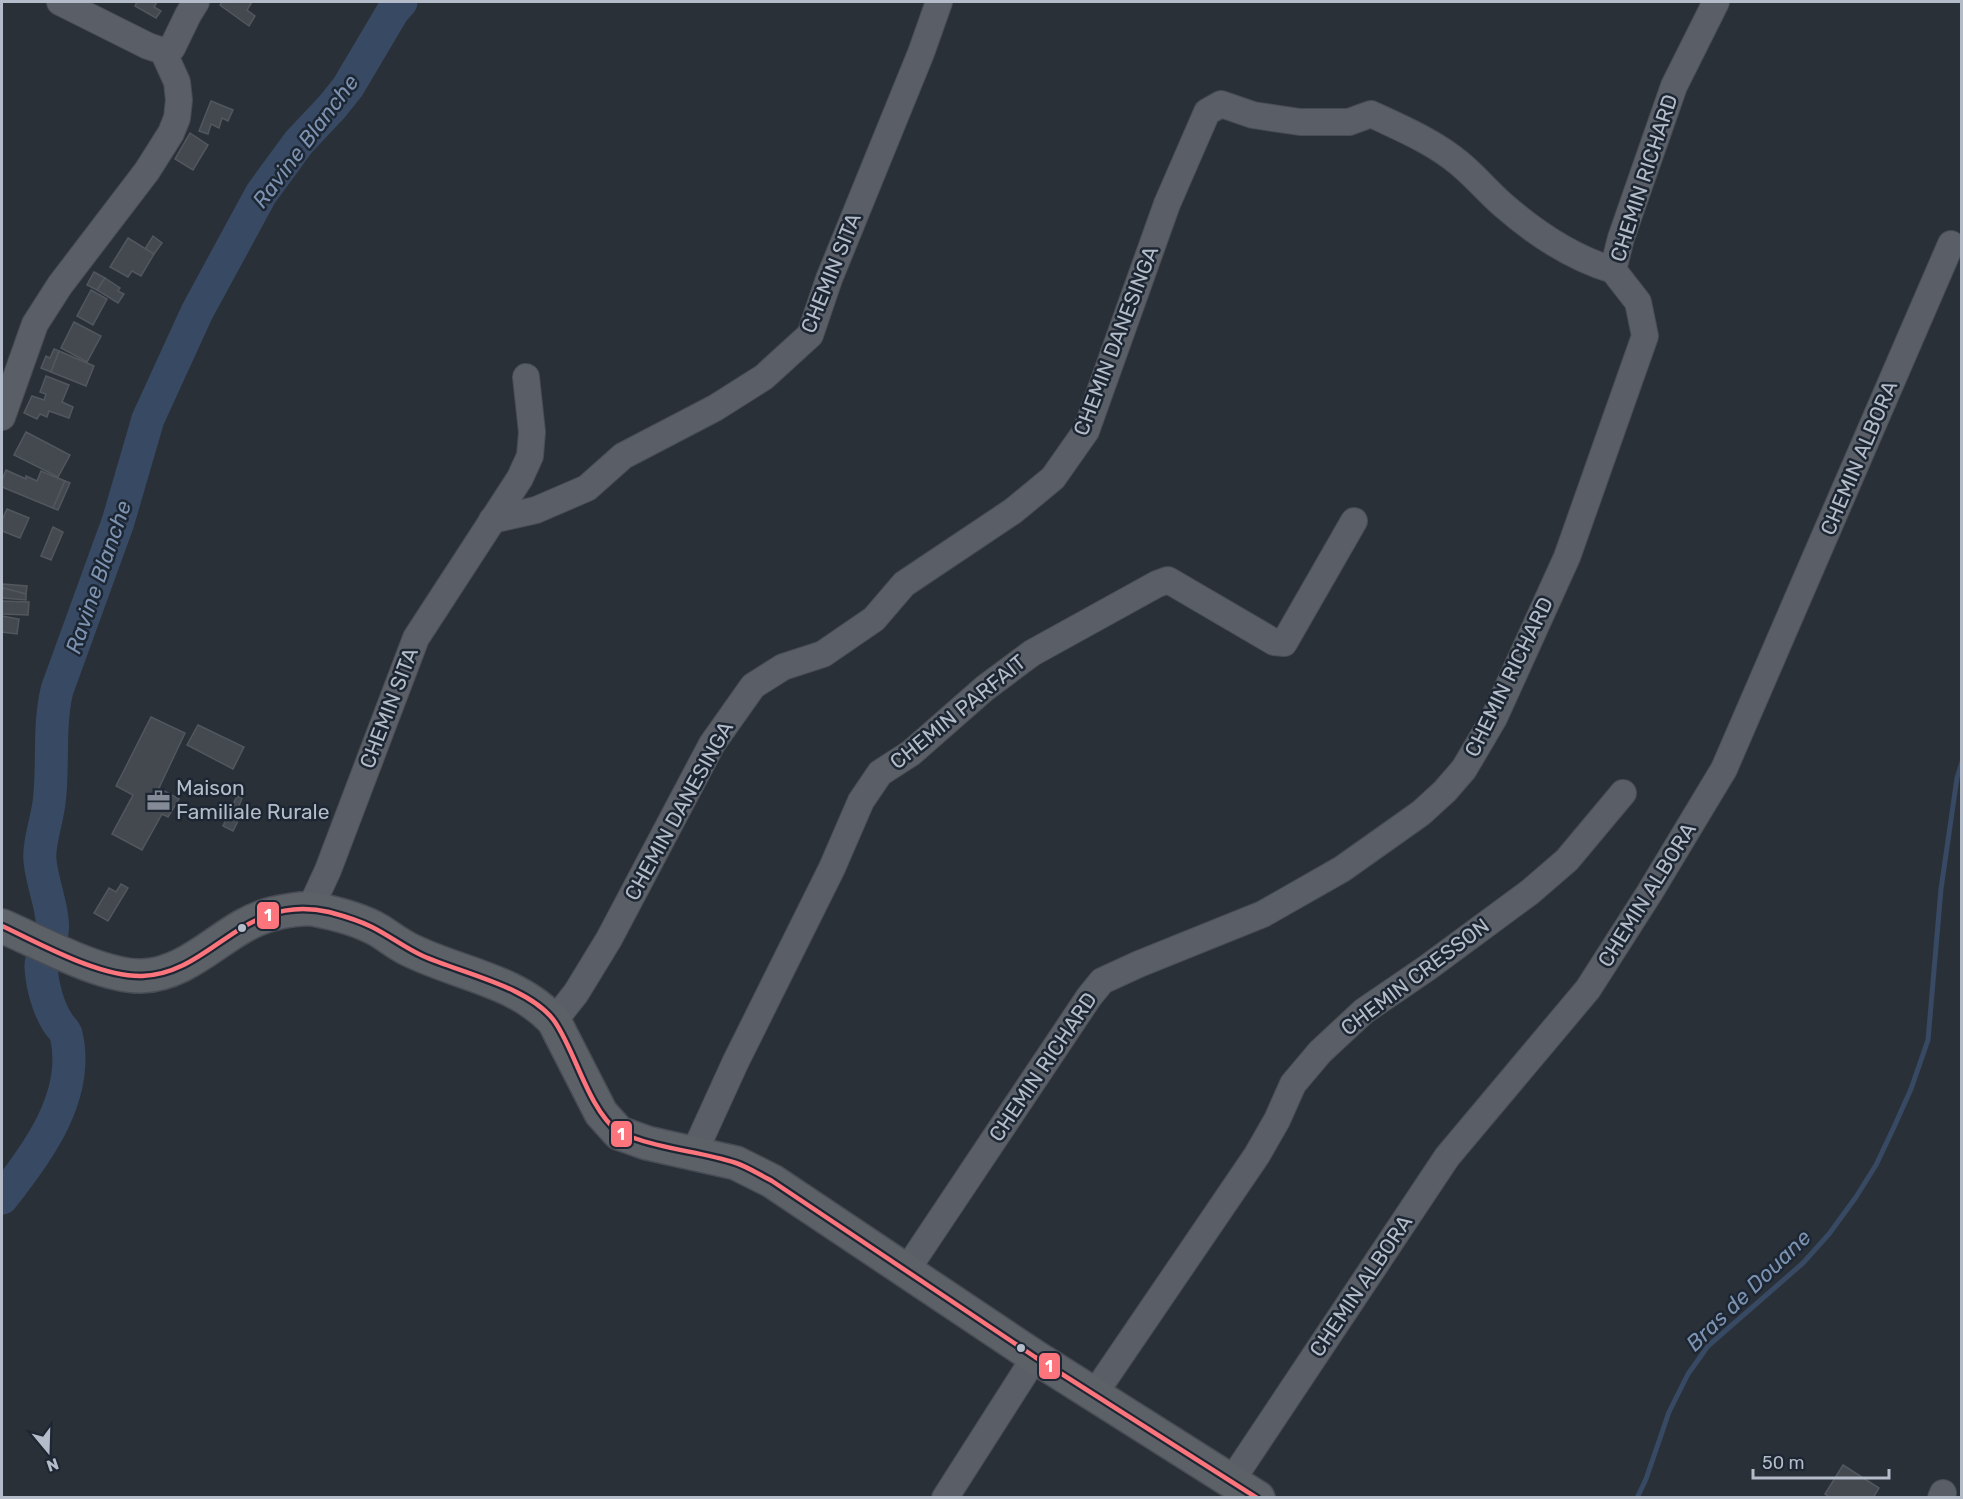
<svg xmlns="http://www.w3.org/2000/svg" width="1963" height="1499" font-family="Rubik,sans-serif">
  <rect width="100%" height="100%" fill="#2a3038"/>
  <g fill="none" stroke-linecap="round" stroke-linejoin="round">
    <path stroke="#384963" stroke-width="5" d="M1637,1498L1646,1479L1669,1412L1688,1374L1708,1346L1803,1263L1829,1234L1856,1197L1876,1165L1894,1127L1911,1089L1928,1040L1941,889L1957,778L1962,762"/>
    <path stroke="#384963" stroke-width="33" d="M2,1198C37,1154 81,1095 66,1034C64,1029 61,1028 58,1023C48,1008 42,985 41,967C40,959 47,950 50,942C52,936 53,926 52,919C50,900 42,881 40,861C38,845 47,820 49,803C54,765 48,728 57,690L118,522L148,419L197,312L261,194L299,142L332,107L348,87L393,11L401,2"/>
  </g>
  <g fill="#444950" stroke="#52575f" stroke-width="1.5">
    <path d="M137,2H157L154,7L161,11L156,18L135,6Z"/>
    <path d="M222,2H252L247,10L255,16L249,26L220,5Z"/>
    <path d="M211,101L233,110L228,121L222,118L219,128L211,124L208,134L199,131Z"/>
    <path d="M190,133L208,145L193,170L175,159Z"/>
    <path d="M153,236L162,243L154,254L145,249Z"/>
    <path d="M128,238L154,254L141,276L132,271L128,277L110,267Z"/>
    <path d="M94,272L105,278L97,290L87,285Z"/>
    <path d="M105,278L120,288L118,291L124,294L118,303L97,290Z"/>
    <path d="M91,290L107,299L93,325L77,316Z"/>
    <path d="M74,322L101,336L87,362L61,348Z"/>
    <path d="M54,349L59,351L51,372L41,368L46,356L50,358Z"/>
    <path d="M59,351L94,366L86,386L51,372Z"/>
    <path d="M46,376L69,385L62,402L73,407L69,418L49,411L47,417L40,414L37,419L24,413L32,396L44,400L46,394L40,392Z"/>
    <path d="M26,432L70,455L58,477L14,455Z"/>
    <path d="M6,470L26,479V476L37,481L41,471L65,481L53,508L2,487V480Z"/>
    <path d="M65,481L70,483L58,510L53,508Z"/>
    <path d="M7,509L29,518L20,538L2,531V520Z"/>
    <path d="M53,527L63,532L51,560L41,556Z"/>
    <path d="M3,584L27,586L26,594L3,588Z"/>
    <path d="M3,588L26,594V600L2,598Z"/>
    <path d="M2,601L29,602L28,615L2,614Z"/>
    <path d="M2,616L19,619L17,634L2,632Z"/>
    <path d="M151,717L185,733L159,788L179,799L168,817L162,814L142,850L112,834L133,795L116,786Z"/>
    <path d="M198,725L244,747L233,769L187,745Z"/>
    <path d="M237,796L242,798L239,806L244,809L233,831L223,826Z"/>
    <path d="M121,884L128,888L108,921L94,913L109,888L116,892Z"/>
    <path d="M1843,1465L1879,1488L1873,1498H1831L1825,1494Z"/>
  </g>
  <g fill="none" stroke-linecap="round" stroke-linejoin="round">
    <defs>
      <g id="minor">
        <path d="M60,2L148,46L163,51L172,48L188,15L196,2"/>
        <path d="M2,417L35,324L60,285L147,171L171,133L177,118L179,100L177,82L163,51"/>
        <path d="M492,520L536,510L587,488L623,456L715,408L764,377L810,335L829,279L921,53L939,2"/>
        <path d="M310,909L328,870L416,638L520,478L530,456L532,432L526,377"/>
        <path d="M554,1021L576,993L609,939L712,744L753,686L783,667L823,654L874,619L904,584L1013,511L1053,478L1086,431L1167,204L1207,112L1221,104L1253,115L1300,122H1349L1371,114C1401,128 1434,142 1459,163C1475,176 1488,192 1503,205C1535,233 1573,258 1613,270"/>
        <path d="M694,1153L736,1061L832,868L861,801L880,773L911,753L985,688L1032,653L1157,584L1168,580L1274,642L1284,643L1354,521"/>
        <path d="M906,1271L1089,997L1102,981L1139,964L1263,914L1342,869L1421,813L1445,791L1464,769L1494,718L1567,557L1645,336L1638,302L1613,270L1621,238L1674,86L1716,2"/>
        <path d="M1095,1393L1257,1155L1277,1120L1293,1084L1320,1052L1364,1011L1427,968L1530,892L1567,860L1623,793"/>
        <path d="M1232,1480L1447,1157L1588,989L1650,892L1724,769L1951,244"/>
        <path d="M945,1498L1035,1357"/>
        <path d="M1941,1498L1943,1493"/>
      </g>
      <path id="major" d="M2,926C39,942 102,977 142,976C193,974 225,926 272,914C283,911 302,908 313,909C334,913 359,919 378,930C388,936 398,944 408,949C457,974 515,979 554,1021L601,1113L619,1133L647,1143L736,1163L772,1181L1035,1357L1258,1498"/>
    </defs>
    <use href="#minor" stroke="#484c53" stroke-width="28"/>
    <use href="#major" stroke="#484c55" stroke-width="36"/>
    <use href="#minor" stroke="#5a5e66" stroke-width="26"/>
    <use href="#major" stroke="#5c6168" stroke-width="33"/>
    <defs>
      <path id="bus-1" d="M2,926C41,944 99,977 142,976C212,974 243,892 329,912C344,916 358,920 372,927C390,936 405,948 423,956C461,973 531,987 555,1022C577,1055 587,1106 618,1132C622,1135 629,1137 634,1138C667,1150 703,1152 736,1163C748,1167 760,1175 772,1181L1035,1357L1257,1498"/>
    </defs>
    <use href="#bus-1" stroke="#1d2633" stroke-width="9"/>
    <use href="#bus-1" stroke="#fc747c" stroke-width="4.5"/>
  </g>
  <defs>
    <symbol id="office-bare" viewBox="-9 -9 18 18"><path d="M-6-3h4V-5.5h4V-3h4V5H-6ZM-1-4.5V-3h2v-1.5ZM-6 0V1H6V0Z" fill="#848b96" stroke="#1d2633" stroke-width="2.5" paint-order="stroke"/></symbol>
  </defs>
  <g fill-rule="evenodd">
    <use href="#office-bare" x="142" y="784" width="33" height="33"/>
  </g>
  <g fill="#b4bcc9" stroke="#1d2633" stroke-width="2">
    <circle cx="242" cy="928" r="5"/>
    <circle cx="1021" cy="1348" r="5"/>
  </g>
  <g text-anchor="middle" stroke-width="5" stroke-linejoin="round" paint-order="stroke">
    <g font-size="21" fill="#b4bcc9" stroke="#1d2633">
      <text transform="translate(1644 178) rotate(-72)" y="7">CHEMIN RICHARD</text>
      <text transform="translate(831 273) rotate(-68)" y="7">CHEMIN SITA</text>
      <text transform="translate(1116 341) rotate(-69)" y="7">CHEMIN DANESINGA</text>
      <text transform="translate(1859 458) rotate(-67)" y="7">CHEMIN ALBORA</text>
      <text transform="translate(1509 677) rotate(-64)" y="7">CHEMIN RICHARD</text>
      <text transform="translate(389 708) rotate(-69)" y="7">CHEMIN SITA</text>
      <text transform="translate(958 712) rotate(-39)" y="7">CHEMIN PARFAIT</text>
      <text transform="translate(679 811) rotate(-61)" y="7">CHEMIN DANESINGA</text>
      <text transform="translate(1647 895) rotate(-58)" y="7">CHEMIN ALBORA</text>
      <text transform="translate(1415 977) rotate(-37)" y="7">CHEMIN CRESSON</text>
      <text transform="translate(1043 1067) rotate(-56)" y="7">CHEMIN RICHARD</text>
      <text transform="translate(1361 1286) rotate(-56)" y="7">CHEMIN ALBORA</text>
    </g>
    <g font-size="21" fill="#b4bcc9" stroke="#1d2633" text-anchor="start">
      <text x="176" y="795">Maison<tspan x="176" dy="24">Familiale Rurale</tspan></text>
    </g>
    <g font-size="22" font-style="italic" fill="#7c92b1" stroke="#1d2633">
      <text transform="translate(305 141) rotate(-53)" y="8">Ravine Blanche</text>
      <text transform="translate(98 577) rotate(-71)" y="8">Ravine Blanche</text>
      <text transform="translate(1748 1290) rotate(-44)" y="8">Bras de Douane</text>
    </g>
  </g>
  <g stroke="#1d2633" stroke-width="2">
    <rect x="256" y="901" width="24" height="29" rx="6" fill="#fc747c"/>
    <rect x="610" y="1120" width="23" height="28" rx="6" fill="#fc747c"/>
    <rect x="1038" y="1352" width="23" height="28" rx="6" fill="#fc747c"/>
  </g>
  <g font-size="16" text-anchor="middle" font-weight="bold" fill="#fff">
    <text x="268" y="921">1</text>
    <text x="621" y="1140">1</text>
    <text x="1049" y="1372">1</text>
  </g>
  <rect width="1963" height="1499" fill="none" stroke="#b4bcc9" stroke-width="6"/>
  <g transform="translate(48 1451) rotate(161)" stroke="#1d2633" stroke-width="4.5" paint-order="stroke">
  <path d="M0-4.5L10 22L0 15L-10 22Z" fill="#b4bcc9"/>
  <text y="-9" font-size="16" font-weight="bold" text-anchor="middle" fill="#b4bcc9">N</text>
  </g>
  <path d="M1753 1469v9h136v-9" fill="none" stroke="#b4bcc9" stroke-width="3"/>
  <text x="1762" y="1469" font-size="18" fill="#b4bcc9" stroke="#1d2633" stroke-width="4.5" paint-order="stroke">50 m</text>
</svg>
